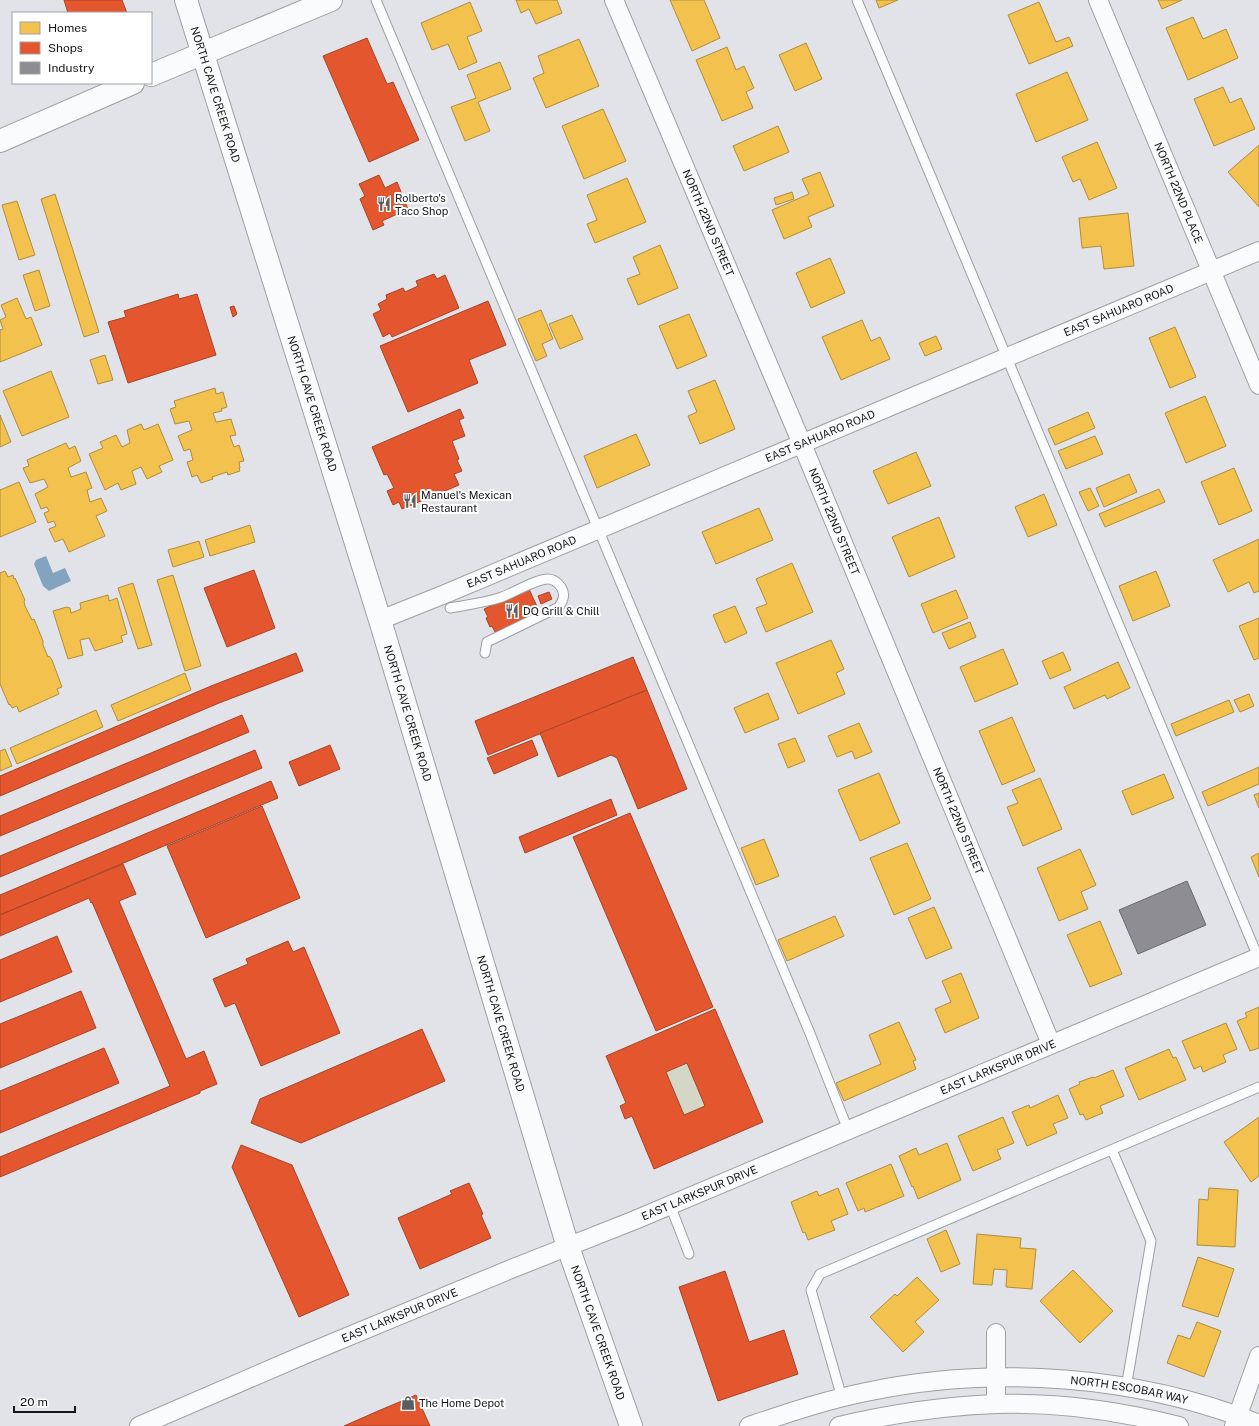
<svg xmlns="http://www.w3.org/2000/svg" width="1259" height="1426" font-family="'Public Sans',sans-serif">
  <rect width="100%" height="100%" fill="#e1e3e8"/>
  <path fill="#d4d7c6" d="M687,1063L705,1106L684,1115L666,1072Z"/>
  <path fill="#82a4c0" d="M46,556L53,573L65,568L71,581L49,591L43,586L34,564L36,560Z"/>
  <g fill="#f2c14e" stroke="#af8d3e">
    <path d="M516,0H557L562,13L536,24L529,9L521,13Z"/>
    <path d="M670,0H704L720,38L692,51Z"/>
    <path d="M876,0H898L879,8Z"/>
    <path d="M1158,0H1182L1162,9Z"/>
    <path d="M470,2L482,31L467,37L477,62L459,70L448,44L432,50L421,23Z"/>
    <path d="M1039,2L1056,42L1069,37L1073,46L1029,64L1008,15Z"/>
    <path d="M1193,17L1203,39L1226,29L1238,58L1188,80L1166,28Z"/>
    <path d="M579,39L599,86L546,108L533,78L544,73L538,56Z"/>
    <path d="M806,43L822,79L795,91L779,55Z"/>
    <path d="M727,47L736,70L744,66L754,88L746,92L753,108L722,121L696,60Z"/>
    <path d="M500,62L511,89L478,102L490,131L465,141L451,107L476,98L467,75Z"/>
    <path d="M1067,72L1088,120L1036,142L1016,94Z"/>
    <path d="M1223,87L1230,103L1241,98L1255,129L1214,146L1194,99Z"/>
    <path d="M603,109L626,161L584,179L562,126Z"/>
    <path d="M778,126L789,152L744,171L733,146Z"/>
    <path d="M1097,142L1117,188L1089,200L1080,179L1073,182L1062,157Z"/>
    <path d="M1259,145V207L1228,172Z"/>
    <path d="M820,172L834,206L808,217L812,227L784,239L772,210L809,194L802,179Z"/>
    <path d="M627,178L646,222L595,243L587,224L597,220L587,195Z"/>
    <path d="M792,192L794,199L776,205L774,198Z"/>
    <path d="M55,194L99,332L84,337L41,199Z"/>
    <path d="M17,201L35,255L19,260L2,205Z"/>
    <path d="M1128,213L1134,266L1104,269L1101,246L1082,248L1079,218Z"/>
    <path d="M660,245L678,288L638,305L627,279L640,274L633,257Z"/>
    <path d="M830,258L845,293L811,308L796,273Z"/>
    <path d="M39,270L50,306L35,311L23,275Z"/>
    <path d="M17,298L26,319L31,317L42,345L0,362V330L3,329L0,320L6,317L1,305Z"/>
    <path d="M541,310L553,339L542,344L547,356L536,361L518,319Z"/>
    <path d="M689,314L707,356L677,369L659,326Z"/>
    <path d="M572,315L583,339L560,349L549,324Z"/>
    <path d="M862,320L871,341L880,337L890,359L841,380L822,337Z"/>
    <path d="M1175,327L1196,377L1170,388L1149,338Z"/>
    <path d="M936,336L942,349L925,356L919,343Z"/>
    <path d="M105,355L113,380L98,384L90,360Z"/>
    <path d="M51,371L69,417L22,436L3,391Z"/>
    <path d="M715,380L735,429L700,444L688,416L697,412L688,391Z"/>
    <path d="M215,388L216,394L223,392L227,407L221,409L222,411L213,413L216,422L231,419L236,435L230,436L234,447L239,445L244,461L239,462L240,468H239L240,471L228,475L227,472L212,477L213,479L201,483L197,475L192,477L187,462L193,460L190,449L184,451L178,436L192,430L189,421L175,424L170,409L176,407L174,401Z"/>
    <path d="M1205,396L1226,446L1186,463L1165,413Z"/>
    <path d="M1088,412L1095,428L1055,445L1048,429Z"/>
    <path d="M0,415L11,442L0,447Z"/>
    <path d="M141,424L144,430L158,424L173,460L159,466L162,472L147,479L141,467L132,471L136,484L121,490L118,483L105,490L89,454L103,448L100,442L116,435L122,447L130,443L127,430Z"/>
    <path d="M636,434L650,465L597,488L584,456Z"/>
    <path d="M1095,436L1103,454L1066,469L1058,451Z"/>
    <path d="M66,443L69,449L75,446L81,461L68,468L71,477L86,472L92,488L87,490L90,502L101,498L107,511L96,516L105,536L69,552L63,539L55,542L49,529L56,526L54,521L48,523L44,513L49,511L47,507L41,509L35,494L48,487L44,479L30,483L23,468L29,466L27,460Z"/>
    <path d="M916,452L931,486L888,504L873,471Z"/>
    <path d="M1234,468L1252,511L1219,525L1201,482Z"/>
    <path d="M1129,474L1137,492L1104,507L1096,488Z"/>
    <path d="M19,482L36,522L0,537V490Z"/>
    <path d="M1090,488L1099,506L1088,511L1079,492Z"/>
    <path d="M1159,489L1165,502L1105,527L1099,514Z"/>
    <path d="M1044,494L1057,525L1028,537L1015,507Z"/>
    <path d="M759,508L773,540L716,564L702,532Z"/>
    <path d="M939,517L955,557L909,577L892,537Z"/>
    <path d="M250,525L255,542L210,556L205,540Z"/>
    <path d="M1259,539V591L1254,593L1249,582L1228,592L1213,560Z"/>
    <path d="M199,541L204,557L173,567L168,550Z"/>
    <path d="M792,563L813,612L766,632L756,608L767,604L756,579Z"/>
    <path d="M5,571L8,577L13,575L14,579L15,578L25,600L24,601L25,606L32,620L34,619L43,641V645L48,657L49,656L52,660L62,687L57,689L59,694L19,712L17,706L12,708L10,704L9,705L0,684V573Z"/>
    <path d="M1156,571L1170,606L1133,621L1119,586Z"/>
    <path d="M173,575L201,666L185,671L157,580Z"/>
    <path d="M133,583L152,645L138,649L118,588Z"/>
    <path d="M956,590L968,618L933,633L921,604Z"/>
    <path d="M108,595L109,601L117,598L127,634L121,636L123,642L95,651L89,638L80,640L83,655L68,659L53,611L67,607L70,608L71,613L81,609L80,603Z"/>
    <path d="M735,606L747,633L725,643L713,615Z"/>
    <path d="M1259,618V658L1254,660L1239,626Z"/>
    <path d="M970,622L976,637L949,649L942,633Z"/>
    <path d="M831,640L844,669L836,673L845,694L798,714L776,663Z"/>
    <path d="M1003,649L1018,684L975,702L960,667Z"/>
    <path d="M1063,652L1071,670L1050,679L1042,661Z"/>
    <path d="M1118,662L1130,688L1107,699L1105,695L1074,709L1064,687Z"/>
    <path d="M185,673L191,690L118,721L111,705Z"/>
    <path d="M768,693L779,719L745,733L734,708Z"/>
    <path d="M1249,694L1254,706L1240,712L1234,700Z"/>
    <path d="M1229,700L1234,712L1176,736L1171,724Z"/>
    <path d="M96,710L103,727L17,764L10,748Z"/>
    <path d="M1012,717L1035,771L1002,785L979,731Z"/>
    <path d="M859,723L872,752L855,759L852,751L837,757L828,736Z"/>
    <path d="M795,738L805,761L788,768L778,744Z"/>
    <path d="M5,749L12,766L0,771V751Z"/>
    <path d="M1259,767V784L1208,806L1202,792Z"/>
    <path d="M879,773L900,823L860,841L838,790Z"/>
    <path d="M1164,774L1174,798L1132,815L1122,791Z"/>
    <path d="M1040,778L1062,829L1023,846L1007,807L1018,803L1012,790Z"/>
    <path d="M1259,793V808L1254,795Z"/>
    <path d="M764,839L779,876L756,885L741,848Z"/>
    <path d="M907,843L931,899L894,915L870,858Z"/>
    <path d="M1080,849L1096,885L1081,892L1088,909L1059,921L1037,868Z"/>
    <path d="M1259,853V877L1251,857Z"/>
    <path d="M934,907L952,948L926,959L908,918Z"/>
    <path d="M835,916L844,936L787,961L778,940Z"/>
    <path d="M1100,921L1122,974L1090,987L1067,935Z"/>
    <path d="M961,973L979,1018L945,1033L935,1009L951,1002L942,981Z"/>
    <path d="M1259,1007V1048L1250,1051L1237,1021L1247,1017L1245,1013Z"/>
    <path d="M899,1022L916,1060L913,1061L916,1069L844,1101L836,1083L881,1064L869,1035Z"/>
    <path d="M1226,1023L1237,1049L1223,1055L1226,1062L1203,1072L1201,1066L1194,1069L1182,1041Z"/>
    <path d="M1169,1049L1173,1058L1176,1057L1186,1080L1139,1100L1125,1068Z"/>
    <path d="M1113,1070L1124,1096L1100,1106L1103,1113L1086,1120L1083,1114L1080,1115L1069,1089L1080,1084L1079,1082L1093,1077L1094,1078Z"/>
    <path d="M1058,1095L1068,1118L1053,1124L1057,1133L1027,1146L1012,1112L1029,1105L1030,1108Z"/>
    <path d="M1003,1117L1014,1143L997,1150L1001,1159L973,1171L958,1136Z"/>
    <path d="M1259,1117V1176L1251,1182L1224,1142Z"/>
    <path d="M947,1143L961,1180L918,1199L913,1186L912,1187L899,1156L916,1148L919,1155Z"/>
    <path d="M891,1164L904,1196L865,1212L864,1208L858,1211L846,1183Z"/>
    <path d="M838,1188L848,1214L831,1221L835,1230L808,1240L805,1232L803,1233L791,1202L817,1191L819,1196Z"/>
    <path d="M1209,1188L1238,1190L1235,1247L1197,1245L1199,1199L1208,1200Z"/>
    <path d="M946,1230L960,1264L941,1272L927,1239Z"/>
    <path d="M977,1234L1021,1238L1020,1248L1036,1249L1032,1289L1006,1287L1007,1270L994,1269L992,1285L973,1284Z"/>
    <path d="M1198,1257L1234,1269L1218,1317L1182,1306Z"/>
    <path d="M1073,1270L1113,1311L1080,1343L1040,1301Z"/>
    <path d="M917,1277L939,1300L915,1322L924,1332L903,1352L870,1317L895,1294L897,1296Z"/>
    <path d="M1197,1322L1221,1331L1204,1377L1167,1363L1178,1335L1190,1339Z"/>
  </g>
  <g fill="#e4572e" stroke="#a64327" fill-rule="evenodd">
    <path d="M64,0H122L127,13H68Z"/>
    <path d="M367,38L387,84L393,82L419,140L369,162L323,56Z"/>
    <path d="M379,175L385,188L397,182L408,209L382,221L384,225L373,230L360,199L365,196L359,184Z"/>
    <path d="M434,274L437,279L445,275L459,308L392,337L390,333L383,337L373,314L381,310L378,304L387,299L386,295L403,288L405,292L418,286L416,281Z"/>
    <path d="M178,294L179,299L197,294L216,355L128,383L108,322L126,317L124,311Z"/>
    <path d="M488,301L506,345L469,360L478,383L408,412L380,346Z"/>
    <path d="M234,306L237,314L233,317L230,307Z"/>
    <path d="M460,409L464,418L459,420L465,436L452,441L459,459L457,460L462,471L454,474L459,485L402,509L399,502L393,505L387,491L394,488L387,474L384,475L372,447Z"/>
    <path d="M254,570L275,628L227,647L204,588Z"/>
    <path d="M529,589L540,613L495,632L492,626L490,627L486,618L488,617L484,609Z"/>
    <path d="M549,592L552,599L541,604L538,596Z"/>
    <path d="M296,653L303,671L219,703L0,796V776L211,686Z"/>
    <path d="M633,657L647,690L488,755L475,721Z"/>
    <path d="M647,690L687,789L638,809L617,758L611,755L558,777L540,733Z"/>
    <path d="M242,715L249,732L0,836V816Z"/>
    <path d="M532,740L538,755L494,774L487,758Z"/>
    <path d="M330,745L340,769L299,786L289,762Z"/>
    <path d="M255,750L262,768L0,877V856Z"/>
    <path d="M271,781L278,798L0,915V895Z"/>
    <path d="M611,799L617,815L525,853L519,837Z"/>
    <path d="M262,806L300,898L206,938L167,846Z"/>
    <path d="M630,813L713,1007L656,1031L573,837Z"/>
    <path d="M123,864L136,894L119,901L186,1059L204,1051L217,1084L200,1091V1093L0,1177V1157L170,1086L92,902L91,903L89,898L0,936V915Z"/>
    <path d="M57,936L72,972L0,1002V960Z"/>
    <path d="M288,941L293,952L304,947L340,1033L261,1066L235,1003L225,1007L213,979L248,964L246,959Z"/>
    <path d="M81,991L96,1028L0,1068V1024Z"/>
    <path d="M715,1009L763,1122L654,1169L632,1116L625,1119L620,1106L626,1103L606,1056ZM687,1063L705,1106L684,1115L666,1072Z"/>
    <path d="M422,1029L445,1081L301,1143L251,1123L260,1099Z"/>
    <path d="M104,1048L119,1083L0,1133V1091Z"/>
    <path d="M241,1145L292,1165L349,1295L299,1317L232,1167Z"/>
    <path d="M469,1183L483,1214L481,1215L491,1238L420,1269L398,1218L452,1194L450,1191Z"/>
    <path d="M725,1271L749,1342L784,1330L798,1374L718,1401L679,1287Z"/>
    <path d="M416,1395L430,1426H344L378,1411Z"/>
  </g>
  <path fill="#8d8d92" stroke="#69696d" d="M1187,881L1206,925L1138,954L1119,910Z"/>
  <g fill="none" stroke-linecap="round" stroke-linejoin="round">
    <defs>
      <g id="lane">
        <path d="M376,0L809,1031L848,1130"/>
        <path d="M857,0L1258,957"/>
        <path d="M450,608C466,605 483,603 499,598C512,594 535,579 548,579C554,579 558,583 561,587C566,595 563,600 559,607L487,642L485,653"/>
        <path d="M1112,1150L1151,1241L1126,1388"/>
        <path d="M670,1205L689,1254"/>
        <path d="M842,1398L811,1290L820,1274L1259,1087"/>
      </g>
      <g id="street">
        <path id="s1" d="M614,0L802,444L1051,1044"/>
        <path id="s2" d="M1098,0L1259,385"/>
        <path id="s3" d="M380,620L445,594L1259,251"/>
        <path d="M996,1333V1404"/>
        <path id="s4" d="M139,1426L306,1354L511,1269L635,1220L1259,957"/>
        <path id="s5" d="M749,1426C788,1413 826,1400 866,1392C993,1365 1138,1375 1259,1424"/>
        <path d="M839,1426C890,1414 943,1406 996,1404C1057,1402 1120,1411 1179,1426"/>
        <path d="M1234,1426L1259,1356"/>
      </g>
      <g id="secondary">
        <path d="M151,75L331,0"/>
        <path d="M0,141L133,83"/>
      </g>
      <g id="primary">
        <path id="s6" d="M186,0L380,620L568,1247L631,1426"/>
      </g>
    </defs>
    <use href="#lane" stroke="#9d9fa3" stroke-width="11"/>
    <use href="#street" stroke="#9d9fa3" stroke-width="20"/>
    <use href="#secondary" stroke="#9d9fa3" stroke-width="24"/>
    <use href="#primary" stroke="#9d9fa3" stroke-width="24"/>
    <use href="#lane" stroke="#fafbfc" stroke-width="9"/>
    <use href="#street" stroke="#fafbfc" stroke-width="18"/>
    <use href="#secondary" stroke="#fafbfc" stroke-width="22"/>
    <use href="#primary" stroke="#fafbfc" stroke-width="22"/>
  </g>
  <defs>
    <symbol id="restaurant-bare" viewBox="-9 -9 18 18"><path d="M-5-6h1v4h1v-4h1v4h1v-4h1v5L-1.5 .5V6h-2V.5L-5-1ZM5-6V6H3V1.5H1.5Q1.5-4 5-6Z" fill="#5c5d61" stroke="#fff" stroke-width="2.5" paint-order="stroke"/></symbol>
    <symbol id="shop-bare" viewBox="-9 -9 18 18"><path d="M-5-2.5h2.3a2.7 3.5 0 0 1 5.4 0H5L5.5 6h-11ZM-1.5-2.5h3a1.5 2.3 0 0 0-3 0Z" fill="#5c5d61" stroke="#fff" stroke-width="2.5" paint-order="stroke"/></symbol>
  </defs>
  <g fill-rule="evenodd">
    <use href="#restaurant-bare" x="374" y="194" width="20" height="20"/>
    <use href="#restaurant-bare" x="400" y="491" width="20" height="20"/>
    <use href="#restaurant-bare" x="502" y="601" width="20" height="20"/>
    <use href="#shop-bare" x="398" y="1393" width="20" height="20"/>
  </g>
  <g text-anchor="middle" stroke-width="4" stroke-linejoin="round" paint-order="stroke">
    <g font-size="11" fill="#141518" stroke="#fff">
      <text dy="4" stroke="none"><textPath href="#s6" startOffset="99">NORTH CAVE CREEK ROAD</textPath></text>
      <text dy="4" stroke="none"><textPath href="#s2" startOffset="209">NORTH 22ND PLACE</textPath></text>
      <text dy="4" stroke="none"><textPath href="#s1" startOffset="242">NORTH 22ND STREET</textPath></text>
      <text dy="4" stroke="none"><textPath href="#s3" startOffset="801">EAST SAHUARO ROAD</textPath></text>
      <text dy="4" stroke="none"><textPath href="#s6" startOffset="423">NORTH CAVE CREEK ROAD</textPath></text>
      <text dy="4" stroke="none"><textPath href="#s3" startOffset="477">EAST SAHUARO ROAD</textPath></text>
      <text dy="4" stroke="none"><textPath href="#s1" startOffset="566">NORTH 22ND STREET</textPath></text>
      <text dy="4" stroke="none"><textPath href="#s3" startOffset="153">EAST SAHUARO ROAD</textPath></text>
      <text dy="4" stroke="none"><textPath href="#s6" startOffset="747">NORTH CAVE CREEK ROAD</textPath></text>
      <text dy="4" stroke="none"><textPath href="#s1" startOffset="890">NORTH 22ND STREET</textPath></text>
      <text dy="4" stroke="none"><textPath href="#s6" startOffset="1071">NORTH CAVE CREEK ROAD</textPath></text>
      <text dy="4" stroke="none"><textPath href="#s4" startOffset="931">EAST LARKSPUR DRIVE</textPath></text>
      <text dy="4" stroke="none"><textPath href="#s4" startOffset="607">EAST LARKSPUR DRIVE</textPath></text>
      <text dy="4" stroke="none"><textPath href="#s4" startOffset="283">EAST LARKSPUR DRIVE</textPath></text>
      <text dy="4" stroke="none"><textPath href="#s6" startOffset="1395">NORTH CAVE CREEK ROAD</textPath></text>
      <text dy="4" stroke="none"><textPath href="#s5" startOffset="387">NORTH ESCOBAR WAY</textPath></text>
    </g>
    <g font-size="11" fill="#141518" stroke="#fff" text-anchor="start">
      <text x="395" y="202">Rolberto's<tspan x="395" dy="13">Taco Shop</tspan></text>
      <text x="421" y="499">Manuel's Mexican<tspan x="421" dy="13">Restaurant</tspan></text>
      <text x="523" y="615">DQ Grill &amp; Chill</text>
      <text x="419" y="1407">The Home Depot</text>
    </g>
  </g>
  <rect x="12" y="12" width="140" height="72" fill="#ffffff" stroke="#a1a1a3"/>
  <rect x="20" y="22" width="20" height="12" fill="#f2c14e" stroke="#a1a1a3"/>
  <text x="48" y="32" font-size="12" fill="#141518">Homes</text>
  <rect x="20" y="42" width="20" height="12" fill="#e4572e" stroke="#a1a1a3"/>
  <text x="48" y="52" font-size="12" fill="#141518">Shops</text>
  <rect x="20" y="62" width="20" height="12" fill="#8d8d92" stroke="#a1a1a3"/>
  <text x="48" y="72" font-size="12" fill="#141518">Industry</text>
  <path d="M14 1406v6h61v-6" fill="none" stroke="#141518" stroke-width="2"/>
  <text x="20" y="1406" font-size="12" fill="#141518" stroke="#ffffff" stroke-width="3" paint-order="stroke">20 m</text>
</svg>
